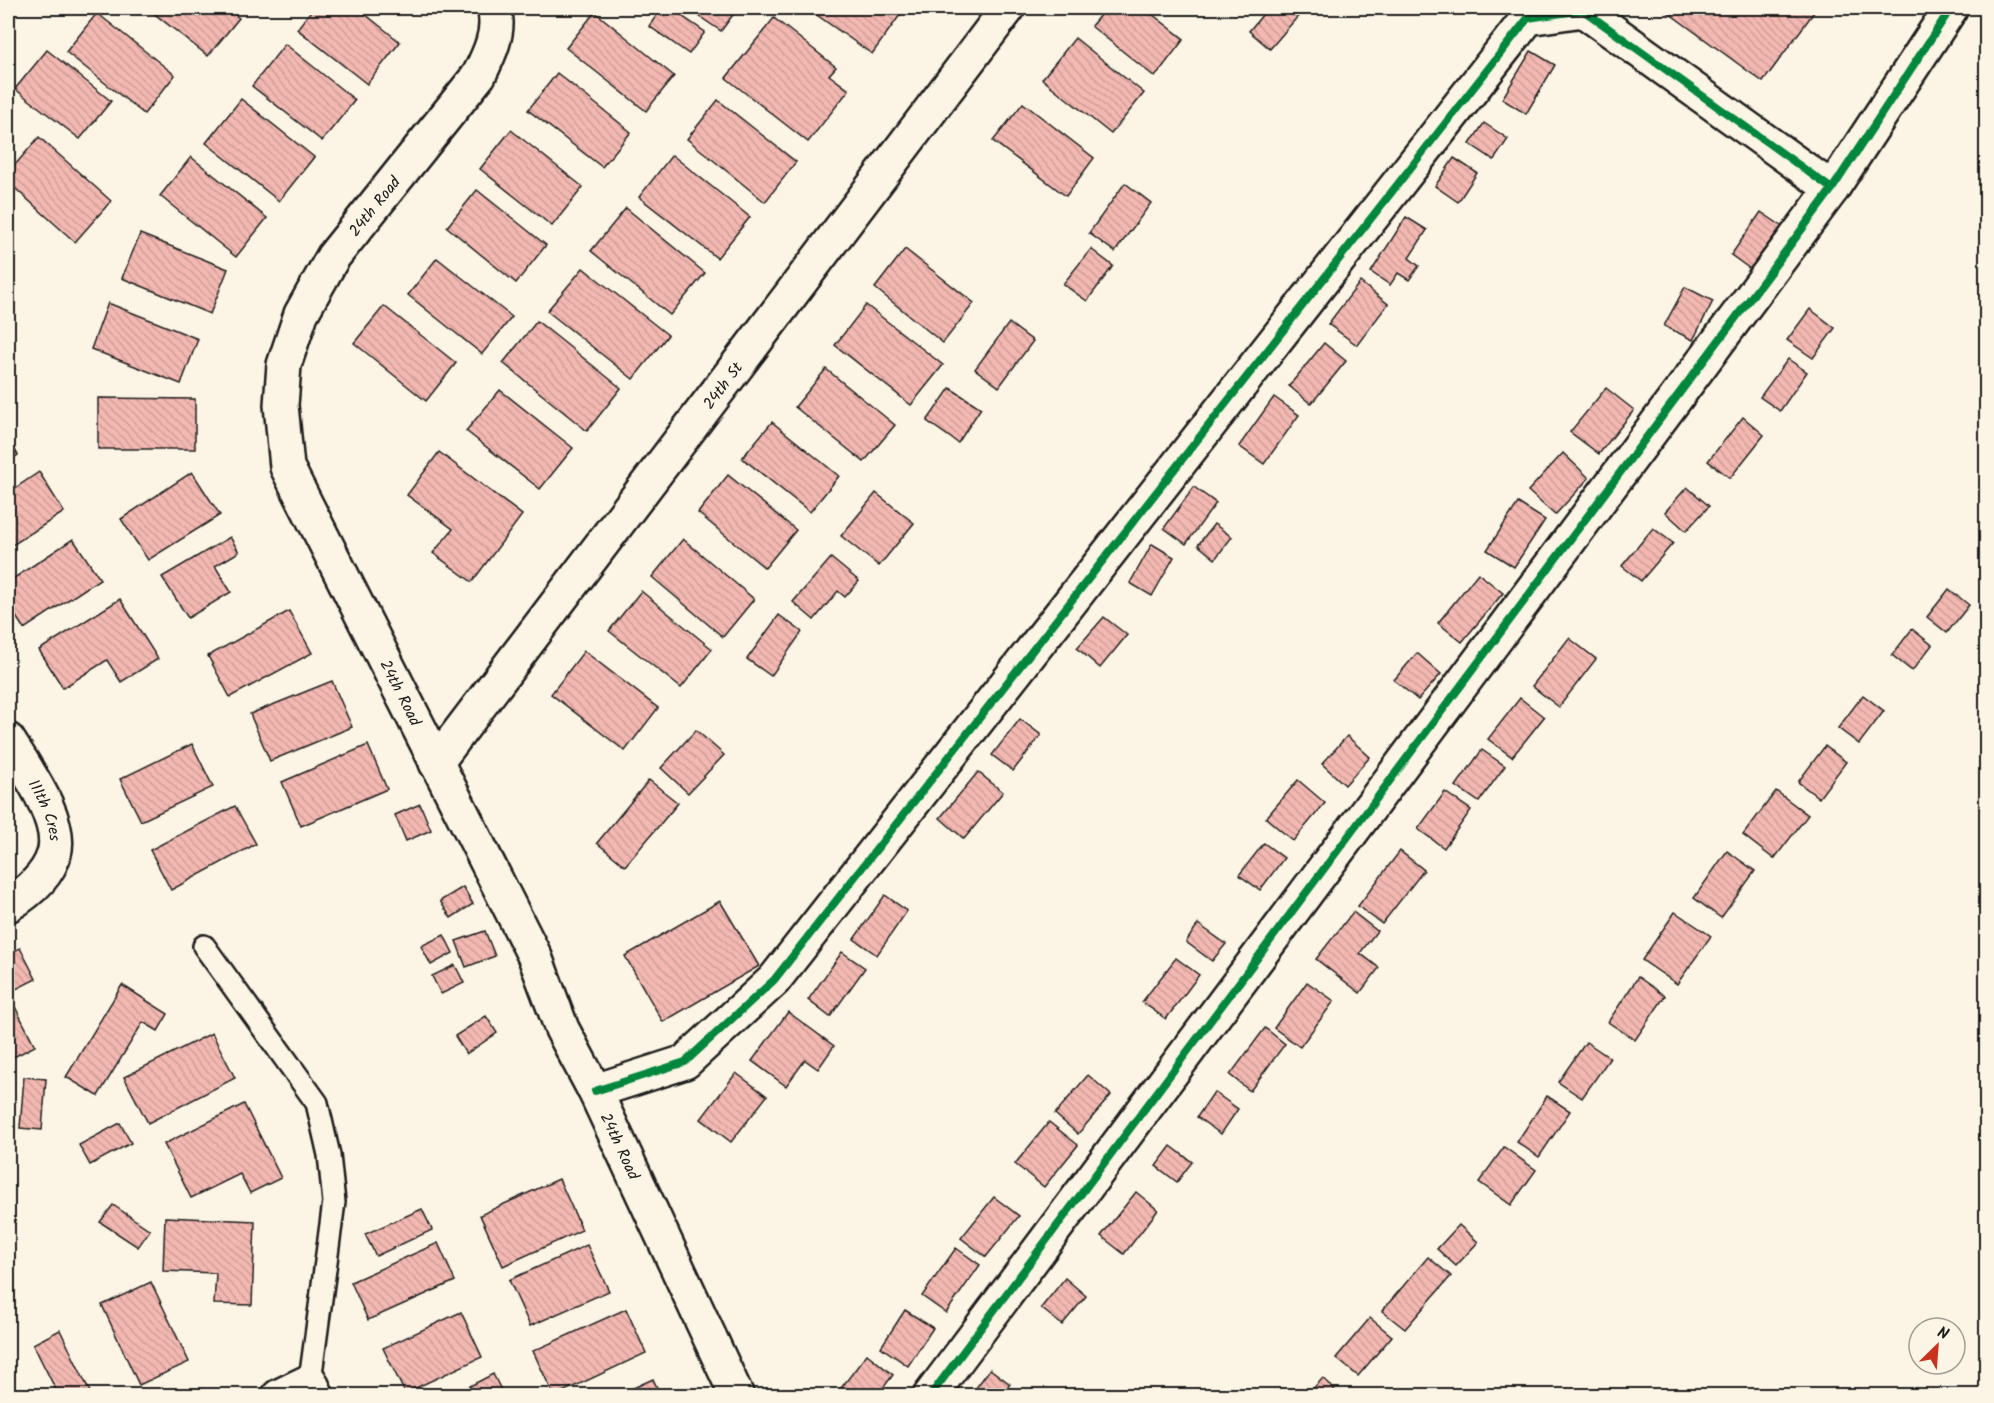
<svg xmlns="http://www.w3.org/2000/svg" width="1994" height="1403" font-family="Kalam,sans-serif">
  <defs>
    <pattern id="building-back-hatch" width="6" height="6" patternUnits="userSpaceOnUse" patternTransform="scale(1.5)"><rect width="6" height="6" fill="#f3b8b2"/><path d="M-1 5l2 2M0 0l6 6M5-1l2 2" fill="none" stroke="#d09e98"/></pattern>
  </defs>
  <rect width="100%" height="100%" fill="#fcf5e5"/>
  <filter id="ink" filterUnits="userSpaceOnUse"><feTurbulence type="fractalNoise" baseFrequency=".0167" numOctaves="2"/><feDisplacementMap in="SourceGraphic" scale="12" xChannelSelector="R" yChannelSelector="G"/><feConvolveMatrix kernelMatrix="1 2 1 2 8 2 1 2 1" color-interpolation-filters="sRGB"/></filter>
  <g filter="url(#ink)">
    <g fill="url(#building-back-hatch)" stroke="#1c1c1c" stroke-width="1.5">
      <path d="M147,8H226L239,18L208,56Z"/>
      <path d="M313,8H362L360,10L400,42L367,84L297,29Z"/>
      <path d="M662,8H670L705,32L689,54L649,26Z"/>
      <path d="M687,8H738L721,31Z"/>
      <path d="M807,8H905L872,54Z"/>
      <path d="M1106,8H1144L1184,39L1155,77L1091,26Z"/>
      <path d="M1268,8H1305L1270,49L1249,31Z"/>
      <path d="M1662,8H1817L1763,82Z"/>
      <path d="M595,12L674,76L646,111L566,48Z"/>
      <path d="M97,13L175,75L144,114L66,52Z"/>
      <path d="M774,18L836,67L829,75L849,90L808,142L726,78Z"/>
      <path d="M1075,38L1144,93L1111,134L1042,79Z"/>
      <path d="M285,44L355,100L322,141L252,86Z"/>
      <path d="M47,50L111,101L80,139L15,89Z"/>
      <path d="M1531,51L1555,65L1526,114L1502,99Z"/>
      <path d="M557,73L631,132L602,167L528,110Z"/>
      <path d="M241,99L314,157L279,201L206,143Z"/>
      <path d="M718,100L796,162L765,202L687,139Z"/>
      <path d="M1023,103L1094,158L1066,196L993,141Z"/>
      <path d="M1484,123L1508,139L1494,160L1470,144Z"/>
      <path d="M511,130L583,187L552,226L480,169Z"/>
      <path d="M39,137L111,201L75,242L8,182V173Z"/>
      <path d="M672,155L750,217L717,258L639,197Z"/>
      <path d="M191,157L267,218L236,257L160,196Z"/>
      <path d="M1454,158L1477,173L1458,202L1435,186Z"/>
      <path d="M1125,183L1151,203L1115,252L1089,233Z"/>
      <path d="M477,190L546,245L516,283L447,227Z"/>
      <path d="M626,208L705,273L670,315L591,251Z"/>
      <path d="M1761,212L1783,227L1753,271L1731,255Z"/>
      <path d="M1406,217L1427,230L1409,258L1419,266L1409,280L1398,273L1390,285L1371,272Z"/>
      <path d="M140,234L228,269L210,314L122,278Z"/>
      <path d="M905,249L974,303L943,343L875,288Z"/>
      <path d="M1091,249L1113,266L1087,301L1063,284Z"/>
      <path d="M437,258L512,317L482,354L408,295Z"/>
      <path d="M583,268L668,335L633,379L547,311Z"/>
      <path d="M1360,282L1388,304L1357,345L1328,324Z"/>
      <path d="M1685,287L1713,301L1693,340L1664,326Z"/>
      <path d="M108,303L198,339L181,384L91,349Z"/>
      <path d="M866,305L943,365L911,405L835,345Z"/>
      <path d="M384,306L456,363L426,401L354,343Z"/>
      <path d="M1810,309L1835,328L1813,358L1787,340Z"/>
      <path d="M537,321L621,388L587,431L503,363Z"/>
      <path d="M1009,323L1033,341L999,387L975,369Z"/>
      <path d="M1324,343L1346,361L1311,404L1289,386Z"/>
      <path d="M1788,359L1807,372L1780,411L1760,397Z"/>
      <path d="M826,369L895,425L864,462L795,407Z"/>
      <path d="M950,388L981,408L958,443L927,421Z"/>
      <path d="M1606,388L1634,410L1599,454L1570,432Z"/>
      <path d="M500,390L573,448L540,489L466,431Z"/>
      <path d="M1274,397L1299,415L1264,464L1239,446Z"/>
      <path d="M98,398L195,399V449H98Z"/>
      <path d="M1743,417L1764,435L1730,478L1708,461Z"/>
      <path d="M772,422L839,476L810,512L742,458Z"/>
      <path d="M8,439L18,455L8,462Z"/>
      <path d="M439,452L522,515L472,582L433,553L453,529L407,495Z"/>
      <path d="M1563,453L1589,478L1555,515L1528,491Z"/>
      <path d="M39,472L64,512L8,548V493Z"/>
      <path d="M192,472L220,515L148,560L121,519Z"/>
      <path d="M728,475L796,530L765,568L698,513Z"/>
      <path d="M1194,487L1216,503L1186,544L1164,528Z"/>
      <path d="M1687,487L1709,506L1686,531L1665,512Z"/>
      <path d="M876,493L914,523L879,566L841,536Z"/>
      <path d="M1518,503L1545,520L1514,567L1487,550Z"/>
      <path d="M1214,524L1232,537L1215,559L1198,545Z"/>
      <path d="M1653,528L1673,543L1641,581L1622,566Z"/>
      <path d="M230,537L239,552L215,566L231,592L188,618L162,577Z"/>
      <path d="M73,539L100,579L24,629L8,604V582Z"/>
      <path d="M683,539L754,599L723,637L652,577Z"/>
      <path d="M1152,544L1174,557L1152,596L1130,583Z"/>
      <path d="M831,558L859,581L845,597L838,591L814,620L793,602Z"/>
      <path d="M1478,573L1503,593L1462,642L1438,623Z"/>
      <path d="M1949,589L1969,605L1947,633L1927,617Z"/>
      <path d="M641,591L712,649L681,688L609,631Z"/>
      <path d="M120,599L158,659L121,682L107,660L63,688L39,650Z"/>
      <path d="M289,611L312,653L230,697L208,656Z"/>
      <path d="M779,615L802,632L771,676L747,659Z"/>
      <path d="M1104,617L1127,635L1100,668L1077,648Z"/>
      <path d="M1912,629L1932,645L1912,671L1892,655Z"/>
      <path d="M1569,638L1596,659L1559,707L1532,686Z"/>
      <path d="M584,651L658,708L625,751L551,694Z"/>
      <path d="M1417,653L1441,674L1418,700L1394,680Z"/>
      <path d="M332,681L352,727L270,761L250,714Z"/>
      <path d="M1863,695L1884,711L1859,744L1838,728Z"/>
      <path d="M1520,698L1544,717L1512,757L1488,739Z"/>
      <path d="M1020,719L1041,735L1013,771L992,755Z"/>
      <path d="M696,730L724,755L688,793L661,768Z"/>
      <path d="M1347,736L1370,757L1345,785L1322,764Z"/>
      <path d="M192,744L213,787L141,821L120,779Z"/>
      <path d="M368,745L387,789L301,826L282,782Z"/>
      <path d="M1825,746L1846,762L1819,798L1798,782Z"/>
      <path d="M1482,750L1505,766L1479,802L1456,786Z"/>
      <path d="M978,772L1003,792L964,839L940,818Z"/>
      <path d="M649,780L678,803L625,866L597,843Z"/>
      <path d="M1298,780L1325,803L1293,841L1266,818Z"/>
      <path d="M1776,791L1808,815L1774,859L1743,835Z"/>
      <path d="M1445,792L1471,810L1444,848L1418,829Z"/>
      <path d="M420,804L431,830L406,841L395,815Z"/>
      <path d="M235,806L256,844L171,890L150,850Z"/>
      <path d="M1264,843L1284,858L1260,890L1239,875Z"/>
      <path d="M1400,851L1424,870L1382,924L1358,906Z"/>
      <path d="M1727,851L1755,871L1721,918L1694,898Z"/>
      <path d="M463,887L473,904L451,918L440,901Z"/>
      <path d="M885,895L907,911L877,955L854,939Z"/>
      <path d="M720,901L759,966L663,1022L625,956Z"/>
      <path d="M1353,912L1377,931L1360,953L1379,968L1360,993L1316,959Z"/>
      <path d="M1675,912L1711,936L1677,984L1642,960Z"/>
      <path d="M1198,924L1226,944L1212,961L1186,942Z"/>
      <path d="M485,931L495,956L466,967L456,941Z"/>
      <path d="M444,935L453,953L431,965L421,946Z"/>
      <path d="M20,948L36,979L8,993L35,1046L8,1060V954Z"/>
      <path d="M842,952L865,968L830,1017L808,1000Z"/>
      <path d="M1176,958L1199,975L1166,1019L1142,1002Z"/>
      <path d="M455,965L464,983L441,994L432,976Z"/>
      <path d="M1638,977L1665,996L1635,1040L1608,1022Z"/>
      <path d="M1307,982L1334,1001L1300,1047L1274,1028Z"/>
      <path d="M122,985L168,1014L158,1031L143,1022L98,1096L66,1077Z"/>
      <path d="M788,1012L834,1046L818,1069L805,1060L786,1086L752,1061Z"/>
      <path d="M486,1016L497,1033L466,1054L455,1036Z"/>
      <path d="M1265,1028L1285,1044L1250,1091L1230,1075Z"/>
      <path d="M212,1033L235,1078L148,1123L124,1077Z"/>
      <path d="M1586,1042L1610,1058L1582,1098L1558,1082Z"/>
      <path d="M736,1073L767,1096L731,1142L701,1119Z"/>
      <path d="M1088,1075L1111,1095L1078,1134L1055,1114Z"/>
      <path d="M24,1077L46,1079L42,1130L20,1128Z"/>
      <path d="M1214,1092L1238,1109L1221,1134L1197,1117Z"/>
      <path d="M1547,1096L1570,1111L1539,1157L1517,1142Z"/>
      <path d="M244,1104L281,1178L250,1193L240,1174L191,1198L164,1144Z"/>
      <path d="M1049,1122L1078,1145L1044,1187L1015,1164Z"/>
      <path d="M120,1123L131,1143L90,1165L79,1145Z"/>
      <path d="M1171,1146L1192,1162L1177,1182L1156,1166Z"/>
      <path d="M1504,1147L1536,1170L1511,1205L1479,1182Z"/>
      <path d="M559,1179L582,1230L503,1266L480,1215Z"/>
      <path d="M1136,1192L1158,1210L1124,1254L1101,1236Z"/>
      <path d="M994,1197L1019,1216L986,1257L961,1238Z"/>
      <path d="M113,1205L150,1230L138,1247L100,1222Z"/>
      <path d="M422,1209L432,1230L376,1256L365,1234Z"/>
      <path d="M165,1217L255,1221L252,1305L214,1304L216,1273L163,1271Z"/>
      <path d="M1459,1225L1478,1242L1456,1266L1437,1249Z"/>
      <path d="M438,1243L455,1281L368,1320L351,1282Z"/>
      <path d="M587,1245L609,1291L530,1326L509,1280Z"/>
      <path d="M956,1248L980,1265L946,1313L922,1296Z"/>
      <path d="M1428,1257L1451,1276L1405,1329L1382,1311Z"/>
      <path d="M1065,1278L1086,1296L1062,1325L1041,1308Z"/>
      <path d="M151,1282L189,1362L139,1385L102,1305Z"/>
      <path d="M626,1309L646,1353L554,1396L533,1351Z"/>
      <path d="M905,1310L933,1328L908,1366L881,1347Z"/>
      <path d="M461,1312L482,1357L405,1393L383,1348Z"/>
      <path d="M1370,1318L1392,1336L1358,1376L1336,1358Z"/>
      <path d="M60,1330L92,1396H59L33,1344Z"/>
      <path d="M867,1354L893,1375L877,1396H835Z"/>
      <path d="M990,1369L1010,1384L1002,1396H970Z"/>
      <path d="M493,1374L504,1396H451Z"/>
      <path d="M1323,1378L1340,1396H1306Z"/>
      <path d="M653,1379L661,1396H616Z"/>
    </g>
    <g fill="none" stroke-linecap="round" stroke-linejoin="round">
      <defs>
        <path id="lane" d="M204,946L317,1103L329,1155L334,1202L310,1381"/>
        <g id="street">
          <path id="s1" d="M494,8C501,31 489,55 479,75L333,257L301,314L284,365L281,405L287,467L535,957L562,1029L595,1091L737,1396"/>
          <path id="s2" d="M8,740C25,768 64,820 54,854C48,876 26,894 8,905"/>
          <path id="s3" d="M436,763L1008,8"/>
          <path d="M595,1091L685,1062L774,980L1528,18L1583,10L1832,189"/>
          <path d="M279,1396L310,1381L317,1396"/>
          <path d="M930,1396L1832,189L1951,8"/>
        </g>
      </defs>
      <use href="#lane" stroke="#1c1c1c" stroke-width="26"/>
      <use href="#street" stroke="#1c1c1c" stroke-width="38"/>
      <use href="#lane" stroke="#fcf5e5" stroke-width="21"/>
      <use href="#street" stroke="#fcf5e5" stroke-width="33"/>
      <defs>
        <g id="cycleway">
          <path d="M595,1091L685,1062L774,980L1528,18L1583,10L1832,189"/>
          <path d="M930,1396L1832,189L1951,8"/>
        </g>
      </defs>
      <use href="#cycleway" stroke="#fcf5e5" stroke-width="11"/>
      <use href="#cycleway" stroke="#00873e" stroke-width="8"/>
    </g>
  </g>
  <g text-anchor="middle" stroke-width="4.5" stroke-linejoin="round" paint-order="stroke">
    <g font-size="16" fill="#1c1c1c" stroke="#fcf5e5">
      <text transform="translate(374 206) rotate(-51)" y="6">24th Road</text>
      <text dy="6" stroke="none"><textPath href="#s3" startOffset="474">24th St</textPath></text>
      <text dy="6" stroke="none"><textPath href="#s1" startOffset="778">24th Road</textPath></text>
      <text dy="6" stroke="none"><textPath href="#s2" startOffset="80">111th Cres</textPath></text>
      <text dy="6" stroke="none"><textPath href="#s1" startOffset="1282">24th Road</textPath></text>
    </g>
  </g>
  <rect width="1994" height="1403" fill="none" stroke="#fcf5e5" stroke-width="30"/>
  <rect x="15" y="15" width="1964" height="1373" fill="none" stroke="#1c1c1c" stroke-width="2" filter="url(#ink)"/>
  <g transform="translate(1937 1346) rotate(25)"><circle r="28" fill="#fcf5e5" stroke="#a29e95" stroke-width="1.5"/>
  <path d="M0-4.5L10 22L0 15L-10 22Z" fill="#c8321e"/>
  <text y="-9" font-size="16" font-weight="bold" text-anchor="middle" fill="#1c1c1c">N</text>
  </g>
</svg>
